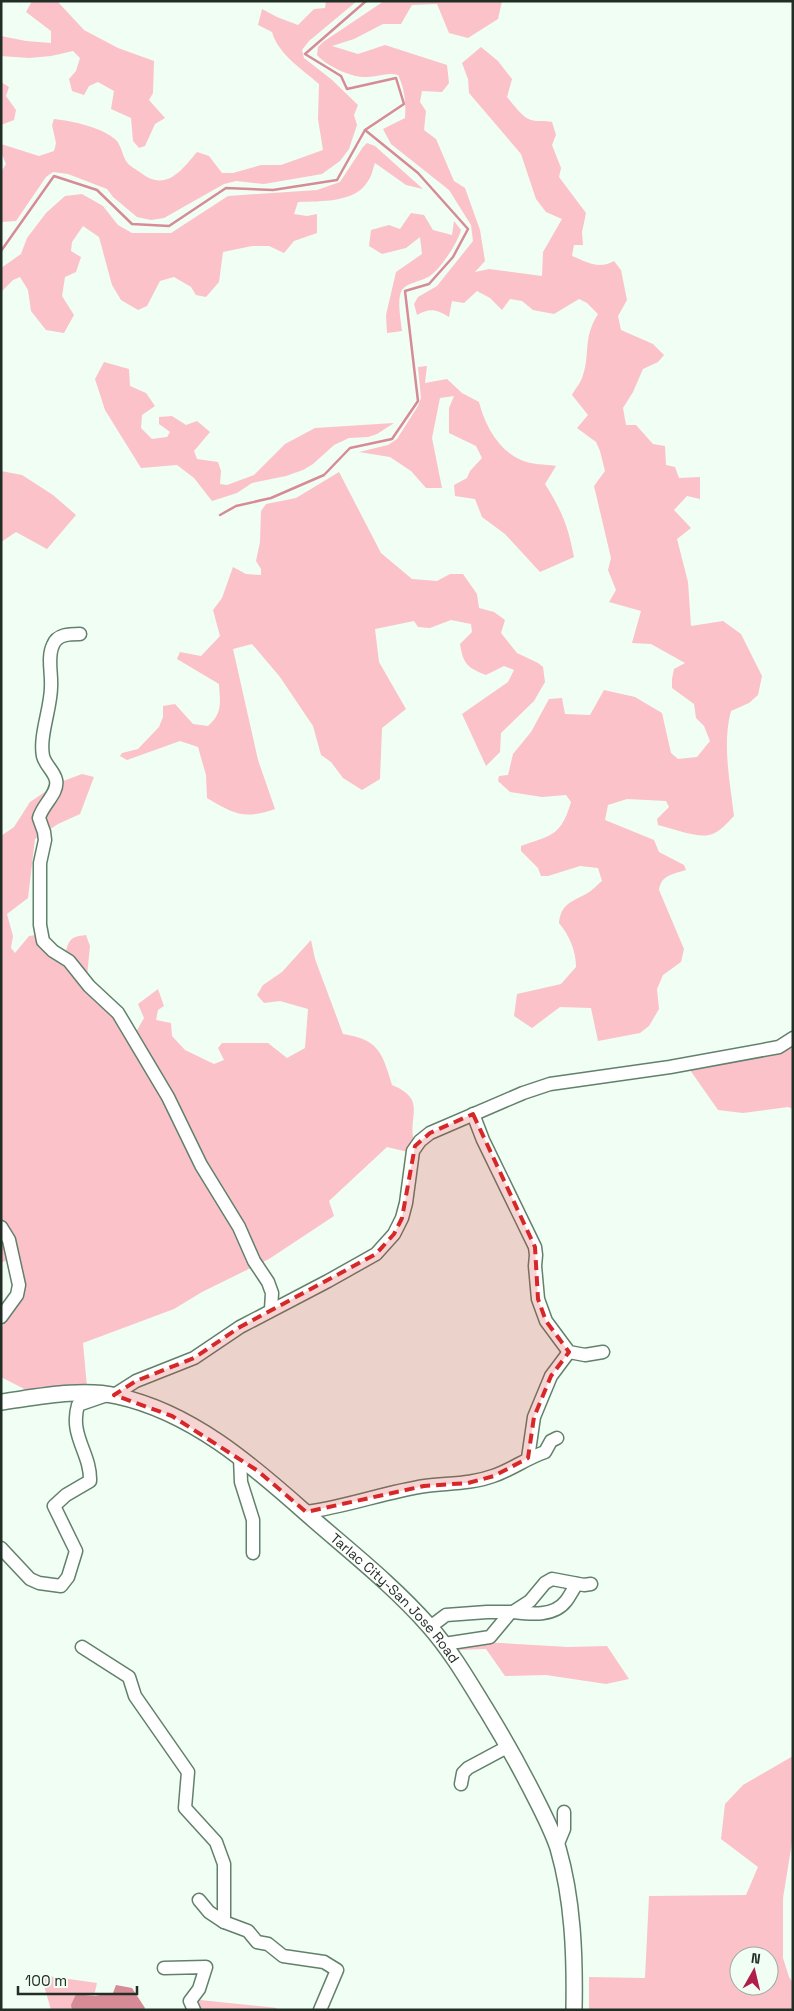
<svg xmlns="http://www.w3.org/2000/svg" width="794" height="2011" font-family="'Space Grotesk',sans-serif">
  <rect width="100%" height="100%" fill="#f1fef4"/>
  <g fill="#fbc2ca" fill-rule="evenodd">
    <path d="M32,1H57L84,30L118,48L154,61L153,93L149,100L165,118L155,124L145,146L139,148L133,141L131,118L111,109L114,91L98,82L89,86L84,95L72,91L69,79L76,71L80,58L73,51L51,56L29,58L1,56V36L26,41L51,43V31L26,12Z"/>
    <path d="M326,1H357L309,41L302,50L304,58L331,79L358,105L354,115L357,125L349,149L340,161L322,174L264,184L236,181L224,184L164,218L151,220L137,217L113,197L107,189L68,174L53,172L46,177L16,221L1,222V172L6,164L1,152V144L39,156L54,151L56,143L52,125L54,119C72,121 102,127 116,140C121,145 122,154 126,161C129,166 136,169 141,173C166,192 181,171 197,152L209,156L222,173H233L261,165H281L323,150L318,119L319,84C302,69 278,54 272,32L258,25L262,9L277,17L298,25L314,9L325,8Z"/>
    <path d="M384,1H502L498,19L468,38L449,33L437,4L412,5L401,24H383L354,39L332,46L358,54L385,45L447,65L449,83L442,92L422,91L420,102L426,111L424,130L436,139L454,181L465,188L480,230L485,261L475,272L489,269L542,276L543,252L562,219L546,212L536,199L521,154L469,93L468,79L462,63L481,47L498,61L512,79L507,97C514,105 521,116 531,120C538,122 545,120 552,122L556,135L552,145L561,168L559,177L586,213L582,232L583,245H574L572,256C587,262 599,270 614,261L621,270L627,300L618,316L621,330L653,344L664,355L658,362L643,369L633,392L623,408L626,425H636L653,444L665,446L666,465L675,467L679,478L700,477V499L687,496L674,510L691,528L677,539L688,582L691,626L723,621L741,634L762,676L758,695L749,703L731,711C722,744 730,782 734,816C727,823 719,833 709,835C697,838 671,828 658,825L657,819L669,807L666,801L627,799L608,805L605,820L654,840L659,852L684,865L686,870C673,874 661,875 659,890L684,949L681,962L663,975L657,989L659,1009L649,1026L640,1033L598,1041L591,1008L560,1007L532,1028L514,1016L517,994L561,984L576,967C576,950 569,935 559,923C561,904 571,902 586,894C592,891 597,885 602,881L598,868L580,866L548,876H541L538,868L521,851V846C552,835 561,836 571,802L566,795L542,797L510,792L498,781L499,776L508,775L513,754L531,732L549,699L562,698L565,714L590,715L604,690L635,697L662,713L671,753L678,759L697,757L710,741L704,726L696,718L694,704L672,688V679L674,669L685,663L651,644L632,643L641,611L609,602L616,590L608,570L611,558L594,486L605,471L600,451L596,442L577,428L588,415L572,395C575,389 580,384 582,378C591,355 582,339 598,314L587,303L579,299L554,314L533,310L522,301L510,299L502,310L490,298L477,291L464,303L452,301L449,317C436,309 430,308 417,315L414,304L418,297L437,286L473,241L471,225L449,190L391,144L383,129L405,118C406,104 405,89 398,75C387,72 378,77 367,77C351,78 327,66 317,55L318,47L323,42Z"/>
    <path d="M1,82L9,87L6,96L16,110L14,120L1,125Z"/>
    <path d="M367,143L375,146L423,189L406,185L375,163C373,168 372,176 368,181C356,203 320,201 298,202L294,214L307,216L317,214V233L294,241L284,253L269,246H252L223,252L219,282L206,297L196,295L191,287L174,277L160,281L147,306L138,310L121,300L112,285L99,237L83,226L72,242L71,251L81,257L76,272L65,277L62,296L74,315L64,333L46,330L31,311L28,290L20,277L13,280L1,292V268L21,254L27,238L46,213L65,196L82,194L103,206L118,225L132,233H171L228,196L317,190L340,182L363,147Z"/>
    <path d="M411,213L424,215L433,230L452,235L454,221L461,230C458,242 441,268 431,275C423,282 405,282 401,292C397,303 401,320 402,331L387,333L386,315L396,272L422,254L420,237L406,248L382,254L369,246L371,230L389,225L400,229Z"/>
    <path d="M104,362L129,369L130,386L146,393L155,406L142,415L141,428L152,439L167,437L170,432L159,424V417L172,416L186,425L197,421L210,432L194,451L197,459L218,462L221,471L220,484L227,485L254,475L285,444L315,428L394,423L377,434L368,437L349,438L334,445L313,464L303,470L286,476L252,483L237,493L212,501L194,478L177,465L141,468L105,410L95,379Z"/>
    <path d="M427,366L425,383L447,379L462,393L479,402C485,425 498,450 521,460C531,465 545,464 556,466L545,484C562,511 568,526 574,557L540,572L505,534L482,517L475,499L455,496L454,485L467,478L470,471L482,458L476,446L449,433V408L454,396L440,398L432,438L442,488H426L411,471L390,457L359,452L388,445L397,439L418,406L421,398L418,367Z"/>
    <path d="M1,471L22,475L53,495L76,515L47,549L16,532L1,542Z"/>
    <path d="M339,472L381,553L412,579L437,581L450,574H463L477,594L479,608L494,612L505,620L501,633L517,653L538,663L543,667L545,682L534,701L501,733L500,752L486,766L462,714L508,682L514,670L504,666L486,675C468,668 463,664 460,644L472,632L471,624L451,620L430,628L418,627L414,621L375,629L379,662L406,709L382,728L380,779L362,790L343,778L331,762L321,755L313,726L280,677L252,644L233,649L258,760L275,809C244,820 234,814 207,798L206,775L198,747L180,741L127,760L120,756L122,753L138,749L159,727L163,717V706L175,704L193,724L208,726C223,713 220,702 219,684L177,659L180,652L201,656L220,636L213,610L222,598L233,567L246,574L261,575V569L256,561L260,542L261,511L266,504L296,498Z"/>
    <path d="M82,774L94,777L80,814L58,824L35,839L28,898L7,914L13,936L11,948L15,953L29,936L43,934L65,955C69,940 69,937 86,935L90,946L87,976L118,1005L136,1032L144,1018L138,1004L158,989L164,1006L158,1010L156,1020L171,1023L172,1036L185,1050L214,1064L224,1060L218,1048L222,1043H268L287,1058L305,1048L308,1009L280,1001L264,1003L257,995L263,985L282,972L311,940L315,959L343,1034C379,1040 382,1052 392,1085C428,1100 407,1115 414,1142L408,1152L387,1147L329,1201L334,1216L269,1259L202,1292L174,1309L83,1343L87,1387L30,1392L1,1377V1328L23,1297L24,1283L18,1265L5,1261L1,1263V836L14,827L30,802L58,783Z"/>
    <path d="M793,1046V1109L788,1107L743,1113L718,1110L690,1070C725,1065 759,1056 793,1046Z"/>
    <path d="M449,1640L568,1647L607,1646L629,1679L606,1684L546,1675L505,1676L486,1649L456,1650Z"/>
    <path d="M793,1756V1836L783,1898V1958L789,1977L793,1983V2010H589V1977L645,1978L649,1896L746,1895L758,1867L721,1839L725,1804L743,1785ZM739,1956H769V1986H739Z"/>
    <path d="M41,1975L97,1983L94,1996L76,1994L72,2005V2010H51Z"/>
    <path d="M200,2000L277,2008L275,2010H195Z"/>
  </g>
  <path fill="#d68b97" d="M116,1985L132,1988L145,2008L144,2010H72L71,2005L76,1994L94,1996L113,1993Z"/>
  <g fill="none" stroke-linecap="round" stroke-linejoin="round">
    <g stroke="#d68b97" stroke-width="2.5">
      <path d="M1,251L54,176L97,190L132,224L169,226L226,188L273,190L337,180L365,130L404,104L396,78L347,89L341,76L305,54L366,1"/>
      <path d="M220,515L236,506L271,498L324,475L350,448L392,439L418,401L405,291L429,284L453,257L468,229L418,173L365,130"/>
    </g>
    <defs>
      <g id="minor">
        <path d="M80,634C70,634 57,634 53,645C47,657 52,674 51,687C51,708 39,736 43,756C45,765 54,771 56,780C59,793 42,805 39,818L44,832L45,840L40,863V925L43,941L53,951L69,961L89,986L118,1013L168,1097L201,1165L239,1227L254,1261L268,1282L272,1293L271,1310"/>
        <path d="M473,1114L483,1140L535,1247L536,1255L535,1266L538,1299L546,1321L569,1352L585,1355L603,1352"/>
        <path d="M1,1227L9,1240L19,1285L17,1295L1,1317"/>
        <path d="M114,1395L136,1381L194,1358L240,1327L328,1281L376,1254L394,1234L402,1218L406,1203L413,1151L420,1141L430,1133L523,1093L550,1084L670,1067L779,1047L793,1038"/>
        <path d="M240,1457L241,1482L253,1520V1553"/>
        <path d="M528,1458L534,1417L551,1376L569,1352"/>
        <path d="M306,1512C346,1507 385,1492 425,1486C448,1483 471,1484 493,1476C511,1470 527,1458 545,1452L551,1441L557,1438"/>
        <path d="M1,1548L30,1579L39,1583L61,1586L68,1577L76,1551L54,1506L66,1495L90,1481C91,1453 69,1436 78,1405L107,1395"/>
        <path d="M513,1612C530,1614 554,1617 566,1601C570,1596 573,1589 577,1584"/>
        <path d="M430,1627L446,1615L487,1612H513L530,1601L545,1583L552,1579L584,1585L591,1584"/>
        <path d="M444,1644L490,1637L510,1613"/>
        <path d="M82,1647L129,1677L135,1696L188,1772L185,1808L216,1842L224,1864V1922"/>
        <path d="M461,1784L463,1773L468,1768L509,1746"/>
        <path d="M557,1846L564,1829V1812"/>
        <path d="M199,1900L209,1912L224,1922L248,1931L257,1942L268,1944L283,1956L324,1962L337,1970L320,2010"/>
        <path d="M164,1968L206,1967L199,1989L190,2001L194,2010"/>
      </g>
      <g id="major">
        <path id="s1" d="M1,1402C38,1397 81,1388 117,1396C191,1412 251,1464 306,1513C348,1550 392,1584 429,1626C452,1652 469,1682 487,1711C506,1742 523,1773 539,1805C546,1819 553,1833 558,1848C573,1900 575,1955 574,2010"/>
      </g>
    </defs>
    <use href="#minor" stroke="#61816b" stroke-width="15"/>
    <use href="#major" stroke="#61816b" stroke-width="18"/>
    <use href="#minor" stroke="#fff" stroke-width="12"/>
    <use href="#major" stroke="#fff" stroke-width="15"/>
  </g>
  <path fill="#d62828" fill-opacity="0.2" stroke="#d62828" stroke-width="4" stroke-dasharray="10 6" stroke-linejoin="round" d="M473,1114L535,1247L538,1299L546,1321L569,1352L551,1376L534,1417L528,1458L494,1476L468,1483L424,1486L306,1512L258,1471L172,1416L114,1395L136,1381L194,1358L240,1327L376,1254L394,1234L402,1218L415,1146L430,1133Z"/>
  <g text-anchor="middle" stroke-width="5" stroke-linejoin="round" paint-order="stroke">
    <g font-size="14" fill="#212e25" stroke="#f1fef4">
      <text dy="5" stroke="none"><textPath href="#s1" startOffset="465">Tarlac City-San Jose Road</textPath></text>
    </g>
  </g>
  <rect width="794" height="2011" fill="none" stroke="#212e25" stroke-width="5"/>
  <g transform="translate(754 1971) rotate(8)"><circle r="24" fill="#f1fef4" stroke="#9eaba1"/>
  <path d="M0-4L9 19L0 12L-9 19Z" fill="#b01e4b"/>
  <text y="-8" font-size="14" font-weight="bold" text-anchor="middle" fill="#212e25">N</text>
  </g>
  <path d="M18 1986v8h119v-8" fill="none" stroke="#212e25" stroke-width="2.5"/>
  <text x="25" y="1986" font-size="15" fill="#212e25" stroke="#f1fef4" stroke-width="4" paint-order="stroke">100 m</text>
</svg>
